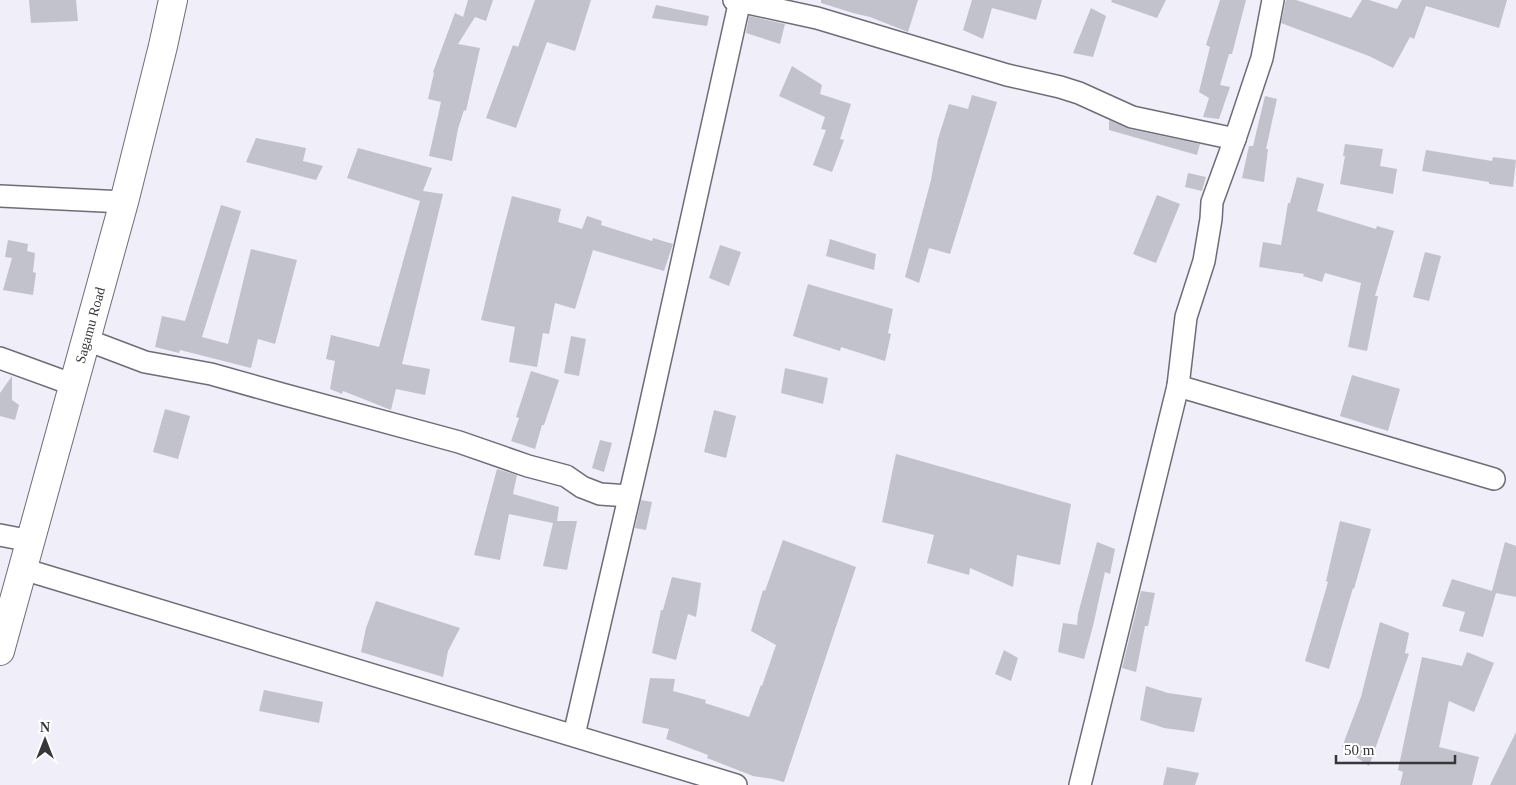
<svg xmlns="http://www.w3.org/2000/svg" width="1516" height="785" font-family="'Times New Roman',serif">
  <rect width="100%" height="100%" fill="#efeef9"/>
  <g fill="#c2c2cc">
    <path d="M29,0H76L78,21L31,23Z"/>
    <path d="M468,0H493L486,21L475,17L458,44L480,48L466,111L464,110L458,129L452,161L429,156L441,102L428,99L434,73L433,72L455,13L463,17Z"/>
    <path d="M535,0H591L575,51L547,42L516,128L486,118L513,45L518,47Z"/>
    <path d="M821,0H918L908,32L870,17L853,13L821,3Z"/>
    <path d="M972,0H1042L1036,20L992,8L983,39L963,30Z"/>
    <path d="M1112,0H1166L1157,18L1111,2Z"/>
    <path d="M1220,0H1246L1232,54H1229L1220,85L1230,87L1219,119L1203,117L1209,98L1199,92L1210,47L1206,45Z"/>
    <path d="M1286,0H1296L1351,18L1362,0H1369L1397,9L1402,0H1507L1499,28L1426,6L1414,39L1410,37L1393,68L1369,56L1281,23Z"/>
    <path d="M656,5L709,16L707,26L652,18Z"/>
    <path d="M1091,8L1106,16L1093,57L1073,53Z"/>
    <path d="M749,16L785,24L780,44L746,33Z"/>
    <path d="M792,66L822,85L820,94L851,104L840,139L844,140L832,172L813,165L826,130L821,129L825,117L779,96Z"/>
    <path d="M972,95L997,102L950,254L929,248L919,283L905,277L931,180L938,139L949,104L968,109Z"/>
    <path d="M1265,96L1277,99L1266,149H1268L1264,182L1242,178L1249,146H1253Z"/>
    <path d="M1109,120L1129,129L1200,144L1197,155L1109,130Z"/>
    <path d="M256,138L306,148L303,161L323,166L316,180L246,162Z"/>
    <path d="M1345,144L1383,149L1380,166L1397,169L1393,194L1340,184L1345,156H1343Z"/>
    <path d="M358,148L432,168L423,191L443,194L402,364L430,369L425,395L396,389L391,410L343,391L342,394L330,389L335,361L326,359L331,335L379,347L420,201L347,178Z"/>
    <path d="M1426,150L1492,161L1493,157L1516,160L1513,187L1489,184V182L1422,171Z"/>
    <path d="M1188,173L1206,177L1202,191L1185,187Z"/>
    <path d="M1297,177L1324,184L1317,211L1376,229L1377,226L1394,231L1375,296H1378L1367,351L1348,347L1361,283L1325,273L1322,282L1303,276L1304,274L1259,267L1263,242L1281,245L1288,203H1290Z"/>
    <path d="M1157,195L1180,204L1156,263L1133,254Z"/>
    <path d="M512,196L561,209L558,222L582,229L587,216L602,221L601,225L652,241L653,238L673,244L664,271L593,250L575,309L555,303L549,334L543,333L537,367L509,362L515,327L481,320L498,250Z"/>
    <path d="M221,205L241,211L202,337L228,344L251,249L297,260L275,344L258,339L251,368L180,350L179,353L155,347L162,316L185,321Z"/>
    <path d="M830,239L876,254L874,270L826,256Z"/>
    <path d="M8,240L28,244L27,251L35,253L33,272L36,273L33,295L3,290L12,258L5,257Z"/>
    <path d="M720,245L741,252L729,286L709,278Z"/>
    <path d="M1425,252L1441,256L1429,301L1413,297Z"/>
    <path d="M808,284L893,309L888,333L891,334L885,361L841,347L840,351L793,336Z"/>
    <path d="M571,336L586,339L579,376L564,373Z"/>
    <path d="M785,368L828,378L823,404L781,393Z"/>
    <path d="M531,371L559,380L544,425H542L535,449L511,441L519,418L516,417Z"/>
    <path d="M1352,375L1400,389L1388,431L1340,416Z"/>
    <path d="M12,376V400L19,405L15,420L0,416V393Z"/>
    <path d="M165,409L190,416L178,459L153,452Z"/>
    <path d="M714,410L736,416L726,458L704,452Z"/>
    <path d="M600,440L612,443L604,472L592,468Z"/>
    <path d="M896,454L1071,504L1060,565L1017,555L1013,587L970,568L969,575L927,563L934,535L882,522Z"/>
    <path d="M497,469L517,475L513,494L559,507L557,521H577L567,570L543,566L553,523L509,514L500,560L474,555Z"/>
    <path d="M641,500L652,502L646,530L635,528Z"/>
    <path d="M1340,521L1371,529L1354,589L1353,588L1329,669L1305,661L1328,582L1326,581Z"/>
    <path d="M783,540L856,567L784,782L773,779L753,776L707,758L708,755L666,739L669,729L642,723L650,678L675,679L673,691L706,700L705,703L749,717L761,685L762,686L776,645L751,631L763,590L765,591Z"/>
    <path d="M1097,542L1115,549L1110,574L1105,572L1093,626L1084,659L1058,652L1063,623L1077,625L1078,614Z"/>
    <path d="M1505,542L1516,546V597L1496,593L1483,637L1459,631L1465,612L1442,606L1452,579L1492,591Z"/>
    <path d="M672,577L701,583L696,617L688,614L676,660L652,653L661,610H663Z"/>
    <path d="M1141,591L1155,593L1148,626H1145L1136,672L1122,668Z"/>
    <path d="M376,601L460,628L448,651L443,677L361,652L366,628Z"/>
    <path d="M1380,622L1409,633L1405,653L1409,654L1369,766L1342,747L1361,697Z"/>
    <path d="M1004,650L1018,658L1011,681L995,674Z"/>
    <path d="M1467,652L1494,663L1474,712L1449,701L1439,747L1479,757L1472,785H1400L1403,772L1398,770L1422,657L1462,666Z"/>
    <path d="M1146,686L1168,693L1202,698L1194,732L1164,728L1140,720Z"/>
    <path d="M264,690L323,702L319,723L259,711Z"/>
    <path d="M1516,732V785H1490Z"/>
    <path d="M1167,767L1199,773L1195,785H1163Z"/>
  </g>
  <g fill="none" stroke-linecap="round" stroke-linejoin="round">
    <defs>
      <g id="minor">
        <path d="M734,0L817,18L1007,75L1060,87L1079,93L1132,117L1235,139"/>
        <path d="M0,196L124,202"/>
        <path d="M87,340L145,362L211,374L282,394L459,442L528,466L566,476L582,487L600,494L629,496"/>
        <path d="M0,358L74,385"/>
        <path d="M1178,386L1494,479"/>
        <path d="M0,535L31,541"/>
        <path d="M23,569L736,785"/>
        <path d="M574,735L644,433L740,0"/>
        <path d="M1080,785L1178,386L1186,317L1204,261L1211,219L1212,202L1235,139L1262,58L1273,0"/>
      </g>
      <g id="highway">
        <path id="s1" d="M0,651L124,202L163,46L173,0"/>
      </g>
    </defs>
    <use href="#minor" stroke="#6e6d77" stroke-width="24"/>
    <use href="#highway" stroke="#6e6d77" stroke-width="30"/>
    <use href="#minor" stroke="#fff" stroke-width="21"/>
    <use href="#highway" stroke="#fff" stroke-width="28"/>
  </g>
  <g text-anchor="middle" stroke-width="5" stroke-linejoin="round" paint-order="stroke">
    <g font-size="14" fill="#37373b" stroke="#fff">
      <text dy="5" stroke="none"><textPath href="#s1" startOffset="338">Sagamu Road</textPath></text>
    </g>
  </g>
  <g transform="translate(45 740)" stroke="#ffffff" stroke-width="4" paint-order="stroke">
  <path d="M0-4L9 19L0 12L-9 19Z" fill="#37373b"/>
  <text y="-8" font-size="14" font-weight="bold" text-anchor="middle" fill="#37373b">N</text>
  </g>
  <path d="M1336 755v8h119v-8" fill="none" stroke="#37373b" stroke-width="2.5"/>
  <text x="1344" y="755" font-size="15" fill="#37373b" stroke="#ffffff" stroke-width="4" paint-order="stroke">50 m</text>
</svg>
